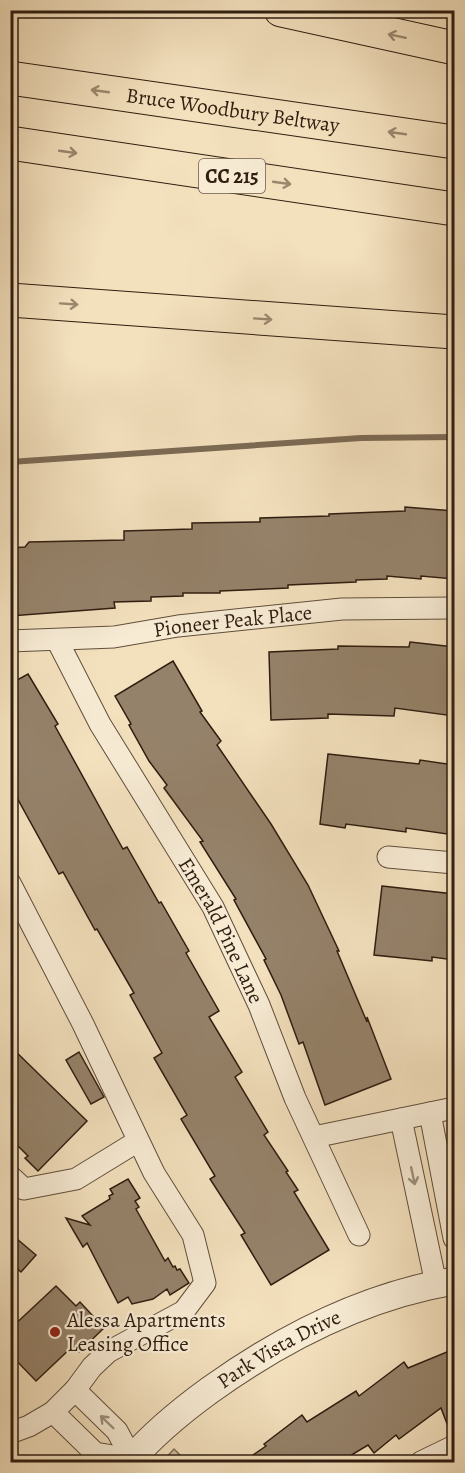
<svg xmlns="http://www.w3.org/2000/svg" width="465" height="1473" font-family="Alegreya,serif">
  <rect width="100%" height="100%" fill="#f3e0bd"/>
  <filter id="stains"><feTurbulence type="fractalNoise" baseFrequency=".00333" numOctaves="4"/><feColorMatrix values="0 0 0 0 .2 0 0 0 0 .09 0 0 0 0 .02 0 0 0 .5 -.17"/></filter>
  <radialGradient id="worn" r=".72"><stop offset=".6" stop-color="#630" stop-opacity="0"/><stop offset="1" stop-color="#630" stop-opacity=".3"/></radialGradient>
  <path fill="#d2bfa0" stroke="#806e58" stroke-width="1.5" d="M174,1449L187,1462H162Z"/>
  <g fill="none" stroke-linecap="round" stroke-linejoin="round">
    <path stroke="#7c6a54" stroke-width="6" d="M10,462L361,438L454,437"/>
  </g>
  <g fill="#95826a" stroke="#2f1d10" stroke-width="1.5">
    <path d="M405,507L454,511V579L421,576V579L387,576V579L356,580V582L288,585V588L220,591V593H183V596L151,597V601L114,602L115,608L10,616V548L25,547L29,542L124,540V531L192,529V523L260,522V518L329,516V514L405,511Z"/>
    <path d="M410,642L454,647V716L395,708L394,716L328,714V718L271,720L269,652L338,649V646L409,647Z"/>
    <path d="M173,661L202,711L200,712L221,741L217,745L271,824L308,885L339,951H337L367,1022V1017L391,1079L325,1105L303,1042L299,1044L281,995L264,960L266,959L234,900L236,899L200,842L203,841L164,788L167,785L149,761L129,725L131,724L115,696Z"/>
    <path d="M28,674L58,724L55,726L109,824L123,849L127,847L159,903L161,902L189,951L186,953L219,1011L209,1017L242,1072L235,1077L268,1132L264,1135L288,1171L286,1172L298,1190L294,1192L329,1250L271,1285L241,1235L245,1233L210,1179L215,1176L181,1119L187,1115L154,1058L162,1053L130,995L134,993L97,929L95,930L63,872L59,874L10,785V684Z"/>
    <path d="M328,754L419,764L420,760L454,765V835L406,828V832L346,824L345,828L320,824Z"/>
    <path d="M382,886L454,894V960L432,957V961L374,955Z"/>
    <path d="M10,1046L87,1121L38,1171L25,1158L28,1156L10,1138Z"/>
    <path d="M79,1052L104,1097L91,1104L66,1060Z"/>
    <path d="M128,1179L140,1198L135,1201L139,1207L136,1209L165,1261L168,1258L173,1267L175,1266L177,1270L180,1269L189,1283L170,1295L167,1289L153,1299L132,1304L128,1297L118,1303L87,1243L83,1247L66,1218L90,1225L82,1216L110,1199L109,1196L113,1194L110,1189Z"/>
    <path d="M10,1233L36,1255L21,1272L10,1262Z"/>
    <path d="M56,1286L76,1306L80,1302L104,1328L79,1352L73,1346L36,1381L10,1354V1329Z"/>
    <path d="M454,1349V1433L451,1434L441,1408L399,1439L396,1435L374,1453L368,1445L340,1462H243L266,1446L264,1444L302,1415L307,1422L356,1391L359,1396L404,1362L408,1368Z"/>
  </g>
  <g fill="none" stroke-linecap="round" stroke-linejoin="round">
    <defs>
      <g id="minor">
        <path id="s1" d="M57,640L100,724L213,907L259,1005L295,1098L359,1235"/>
        <path id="s2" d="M10,641L114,637L178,626L342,609L454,608"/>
        <path d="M388,857L454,863"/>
        <path d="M10,883L83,1024L154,1173L193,1235L205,1283L184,1311L108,1352L92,1367L75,1390L53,1412L29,1426L10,1433"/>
        <path d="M430,1113L454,1238"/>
        <path d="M401,1119L436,1284"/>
        <path d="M314,1137L454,1108"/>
        <path d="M10,1176L24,1189L76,1179L138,1141"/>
        <path d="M75,1390L117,1431L132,1459L137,1462"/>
        <path d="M53,1412L95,1453L132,1459"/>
        <path d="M421,1462L454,1446"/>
      </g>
      <g id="tertiary">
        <path id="s3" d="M129,1462C152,1435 181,1411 210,1390C284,1337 365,1296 454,1281"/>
      </g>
      <g id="motorway">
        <path d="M281,10L454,48"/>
        <path id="s4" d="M10,78L454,142"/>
        <path d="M10,143L454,209"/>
        <path d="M10,300L454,332"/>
      </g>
    </defs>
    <use href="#minor" stroke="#604e3b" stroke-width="23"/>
    <use href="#tertiary" stroke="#604e3b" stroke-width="29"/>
    <use href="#motorway" stroke="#2f1d10" stroke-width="35"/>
    <use href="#minor" stroke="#f7ebd4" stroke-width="21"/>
    <use href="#tertiary" stroke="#f7ebd4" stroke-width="27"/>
    <use href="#motorway" stroke="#f3e0bd" stroke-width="33"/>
  </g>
  <defs><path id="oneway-shaft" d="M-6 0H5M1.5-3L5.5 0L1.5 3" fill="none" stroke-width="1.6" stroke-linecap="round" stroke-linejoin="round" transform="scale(1.5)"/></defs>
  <g stroke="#9b886f">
    <use href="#oneway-shaft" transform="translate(397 36) rotate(-168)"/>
    <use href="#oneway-shaft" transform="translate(100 91) rotate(-172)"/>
    <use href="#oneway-shaft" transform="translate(397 133) rotate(-172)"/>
    <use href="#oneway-shaft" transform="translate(68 152) rotate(8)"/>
    <use href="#oneway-shaft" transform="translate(282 183) rotate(8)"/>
    <use href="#oneway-shaft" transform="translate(69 304) rotate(4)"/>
    <use href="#oneway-shaft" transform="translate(263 319) rotate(4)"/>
  </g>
  <g stroke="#9d8e7c">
    <use href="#oneway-shaft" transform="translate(413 1176) rotate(78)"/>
    <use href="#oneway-shaft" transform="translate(107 1422) rotate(-136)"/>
  </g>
  <circle fill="#8f2418" stroke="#f7ebd4" stroke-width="2" cx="55" cy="1332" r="6"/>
  <g text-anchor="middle" stroke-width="4.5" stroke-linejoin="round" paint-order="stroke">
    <rect fill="#f7ebd4" stroke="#6b5b4b" stroke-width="1.5" x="199" y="159" width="66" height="34" rx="4.5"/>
    <g font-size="20" font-weight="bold" fill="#2f1d10">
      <text x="232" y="183">CC 215</text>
    </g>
    <g font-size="21" fill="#2f1d10" stroke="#f7ebd4">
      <text dy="7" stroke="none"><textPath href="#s4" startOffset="225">Bruce Woodbury Beltway</textPath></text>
      <text dy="7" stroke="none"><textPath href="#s2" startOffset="224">Pioneer Peak Place</textPath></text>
      <text dy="7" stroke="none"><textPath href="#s1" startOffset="334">Emerald Pine Lane</textPath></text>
      <text dy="7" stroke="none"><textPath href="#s3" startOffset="189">Park Vista Drive</textPath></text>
    </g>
    <g font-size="21" fill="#2f1d10" stroke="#f7ebd4" text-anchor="start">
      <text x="67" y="1327">Alessa Apartments<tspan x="67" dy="24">Leasing Office</tspan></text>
    </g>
  </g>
  <rect width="465" height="1473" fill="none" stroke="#f3e0bd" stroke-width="36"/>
  <rect x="12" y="12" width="441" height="1449" fill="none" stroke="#2f1d10" stroke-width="3"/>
  <rect x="18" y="18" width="429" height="1437" fill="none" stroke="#2f1d10" stroke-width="1.5"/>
  <rect width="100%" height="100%" filter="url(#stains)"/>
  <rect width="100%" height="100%" fill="url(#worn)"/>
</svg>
